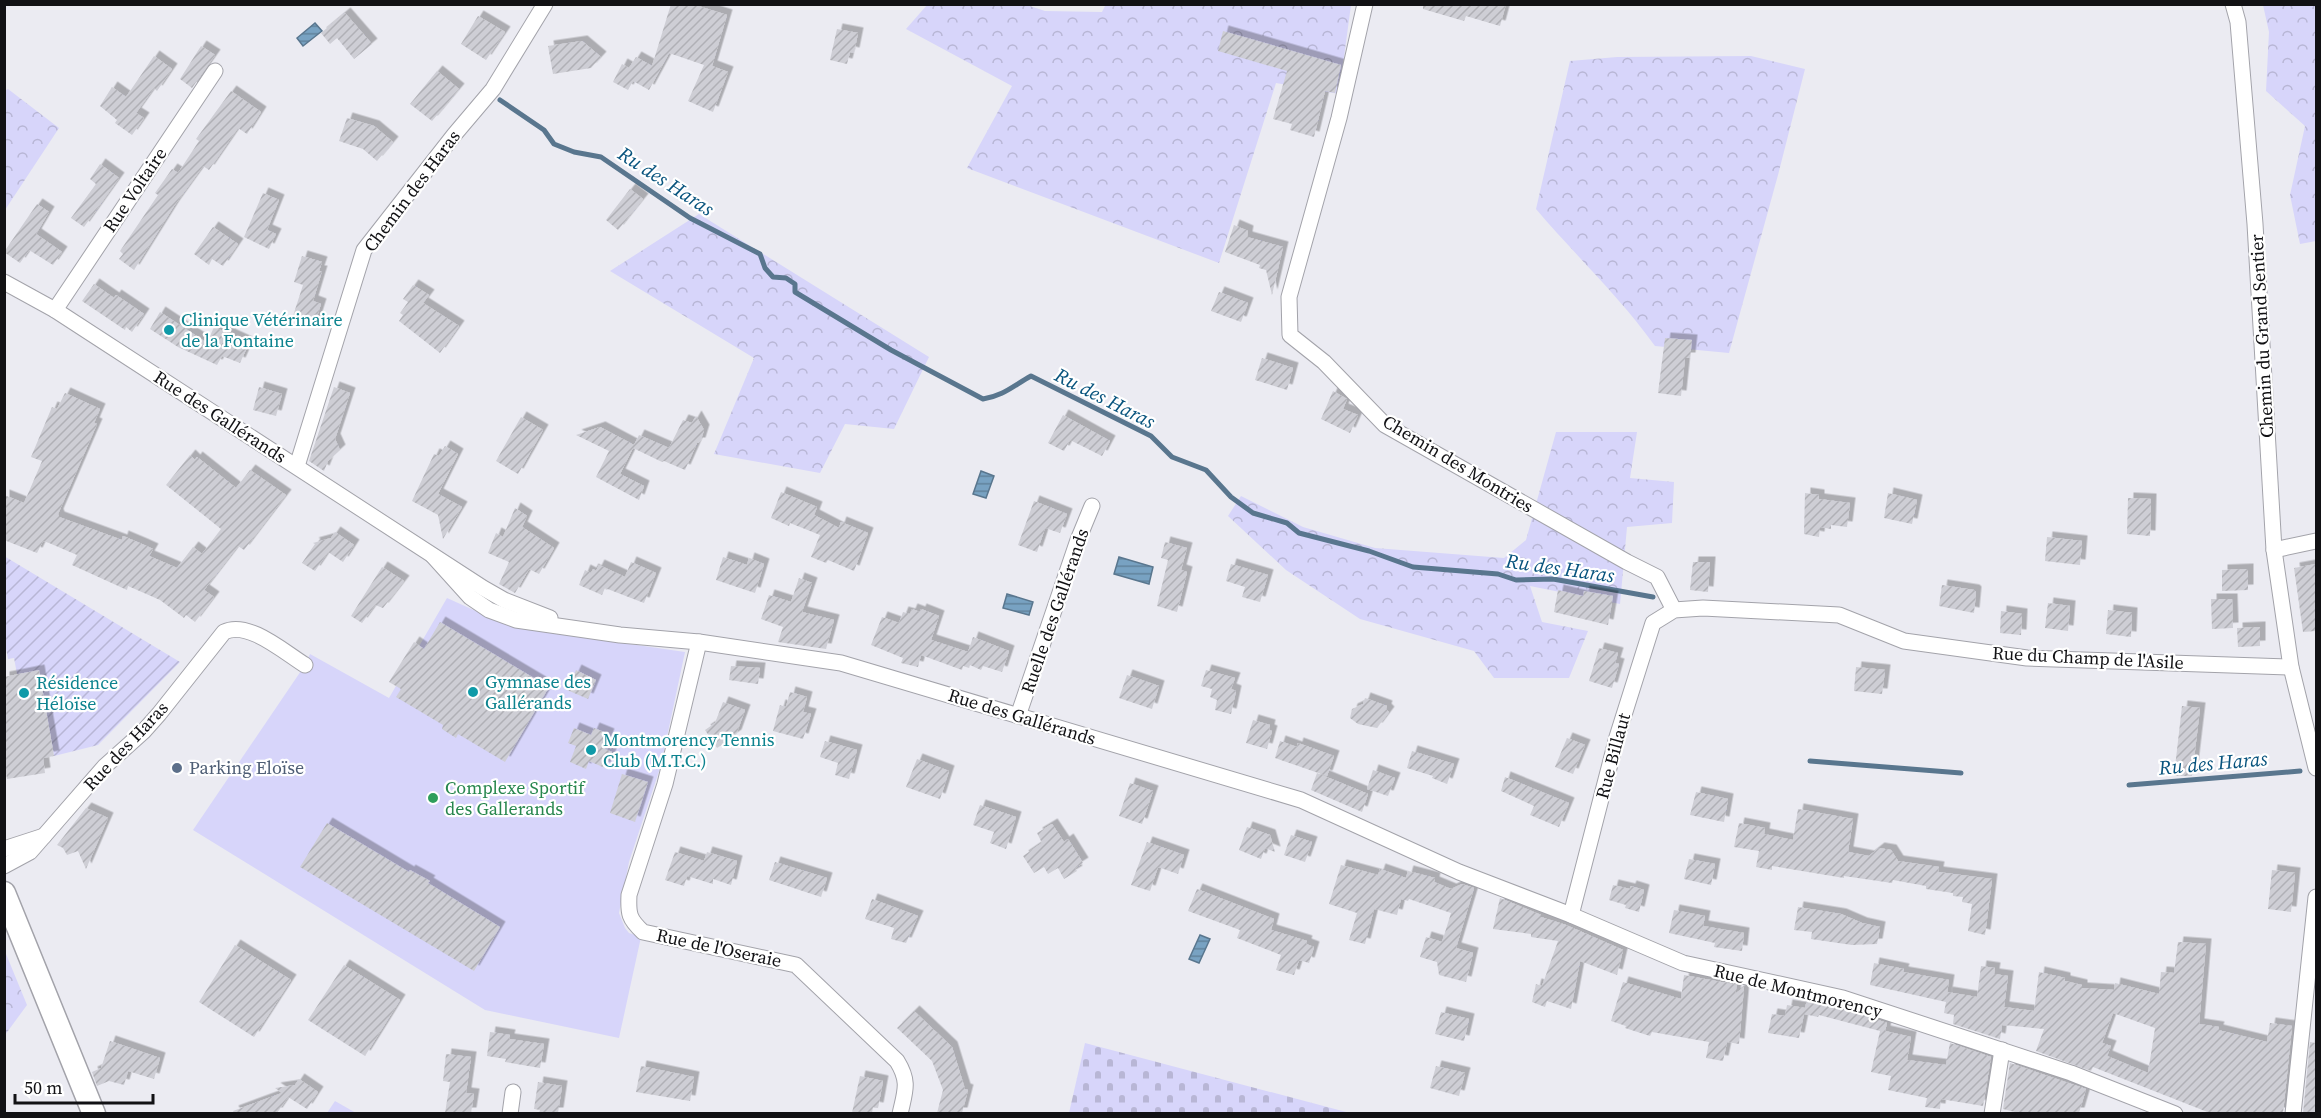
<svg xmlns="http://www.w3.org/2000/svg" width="2321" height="1118" font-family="'Source Serif 4',serif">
  <defs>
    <pattern id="forest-crowns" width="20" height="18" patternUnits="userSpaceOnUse" patternTransform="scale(1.5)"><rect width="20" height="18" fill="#d7d5fa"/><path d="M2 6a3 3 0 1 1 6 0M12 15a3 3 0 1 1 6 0" fill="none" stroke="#b8b6d5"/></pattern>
    <pattern id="cemetery-stones" width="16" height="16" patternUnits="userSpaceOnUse" patternTransform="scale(1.5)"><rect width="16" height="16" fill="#d7d5fa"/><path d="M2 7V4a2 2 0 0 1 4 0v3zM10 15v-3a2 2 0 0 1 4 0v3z" fill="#b8b6d5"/></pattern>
    <pattern id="garden-furrows" width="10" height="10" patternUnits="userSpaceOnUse" patternTransform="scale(1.5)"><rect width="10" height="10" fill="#d7d5fa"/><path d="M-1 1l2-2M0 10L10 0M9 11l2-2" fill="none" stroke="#b8b6d5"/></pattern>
    <pattern id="water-rules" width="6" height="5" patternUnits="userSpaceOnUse" patternTransform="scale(1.5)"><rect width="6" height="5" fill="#78a2c2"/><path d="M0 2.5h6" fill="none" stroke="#61839c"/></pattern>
    <pattern id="building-hatch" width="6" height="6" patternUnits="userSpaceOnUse" patternTransform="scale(1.5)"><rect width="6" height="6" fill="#ceced5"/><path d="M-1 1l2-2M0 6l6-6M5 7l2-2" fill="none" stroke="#b0b0b6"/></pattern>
    <filter id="shadow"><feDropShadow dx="5.5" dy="-5.5" stdDeviation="0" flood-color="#0004"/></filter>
  </defs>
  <rect width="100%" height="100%" fill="#ebebf2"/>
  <g fill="#d7d5fa">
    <path d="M447,598L498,621L568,635L685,652L661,765L629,862L619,913L625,928L629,933L641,937L619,1038L485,1010L193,830L305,665L310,654L389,698Z"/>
    <path d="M335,1101L356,1113H327Z"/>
  </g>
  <g fill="url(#forest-crowns)">
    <path d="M1106,4L1351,5L1339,94L1276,83L1219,263L967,168L1012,86L906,29L927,5H1027L1045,11L1102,12Z"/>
    <path d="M2263,5H2316V241L2300,244L2290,195L2305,126L2266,91L2269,32Z"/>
    <path d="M1751,56L1805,69L1778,175L1729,353L1655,346C1620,297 1575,255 1536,209L1570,61L1617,57Z"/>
    <path d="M8,89L59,128L5,210L4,91Z"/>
    <path d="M699,214L929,357L894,429L845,424L820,473L714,454L754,358L610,271Z"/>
    <path d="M1556,432H1637L1630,478L1674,482L1672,523L1627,527L1620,604L1530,586L1542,622L1588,631L1569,678H1494L1474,651L1360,619L1286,570L1228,516L1241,496L1303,527L1375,548L1504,558L1526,540Z"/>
    <path d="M4,949L27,1005L5,1035H4Z"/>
  </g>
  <path fill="url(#cemetery-stones)" d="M1085,1043L1350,1113H1069Z"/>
  <path fill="url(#garden-furrows)" d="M4,556L180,662L98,745L54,756L39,671L17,674L14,658L8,659L4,638Z"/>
  <g fill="url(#water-rules)" stroke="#59768e" stroke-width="1.5">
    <path d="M315,23L322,31L303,46L297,38Z"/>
    <path d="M981,471L994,476L986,498L973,494Z"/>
    <path d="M1119,557L1153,567L1149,584L1114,574Z"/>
    <path d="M1007,594L1033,602L1029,615L1003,608Z"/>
    <path d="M1200,935L1210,939L1199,963L1189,959Z"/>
  </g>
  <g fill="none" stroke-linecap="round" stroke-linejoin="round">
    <g stroke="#59768e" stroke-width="5">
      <path d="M500,100L544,130L554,144L574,152L601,157L690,218L760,254L765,268L773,277L786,278L795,284V292L891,350L983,399C1003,396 1013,386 1031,376L1151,436L1172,457L1206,470L1231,497L1253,513L1287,523L1299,533L1369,551L1413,567L1498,574L1516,580L1553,579L1653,597"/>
      <path d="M1810,761L1961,773"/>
      <path d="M2129,785L2300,771"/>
    </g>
  </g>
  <g fill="url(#building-hatch)" fill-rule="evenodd" filter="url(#shadow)">
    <path d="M671,4H692L727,15L712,66L728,72L713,112L688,101L704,65L669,53L649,90L633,81L628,90L613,82L622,64L629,68L636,57L652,66Z"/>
    <path d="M1423,4H1506L1500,26L1466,16L1464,21L1423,9Z"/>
    <path d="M345,13L372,44L354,59L337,38L330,44L321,33Z"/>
    <path d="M478,16L505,32L486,60L461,44Z"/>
    <path d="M837,29L858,33L854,53L850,52L847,64L830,60Z"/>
    <path d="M1223,31L1341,65L1335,93L1325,91L1314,137L1290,130L1292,124L1273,119L1287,71L1218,51Z"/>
    <path d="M582,41L601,57L591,68L553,74L548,46Z"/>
    <path d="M201,46L215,55L192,88L180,79Z"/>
    <path d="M154,56L172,69L157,91L154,88L136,113L144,118L132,135L115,123L117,120L100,106L112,87L126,97Z"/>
    <path d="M437,71L459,89L432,121L410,104Z"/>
    <path d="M231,91L261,112L247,134L238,128L209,170L203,166L174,206L134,270L119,259L123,254L120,251L158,195L155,193L172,169L178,173L199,141L196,139Z"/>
    <path d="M347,118L374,126L393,142L377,161L363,149L339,141Z"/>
    <path d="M100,164L119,178L84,227L71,218L96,184L90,179Z"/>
    <path d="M630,189L643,199L618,230L606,220Z"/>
    <path d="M263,193L279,200L267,230L276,234L269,249L244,237Z"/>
    <path d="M37,204L49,212L36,234L62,252L53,265L29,250L20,263L4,252Z"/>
    <path d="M1234,225L1248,231L1247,237L1283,247L1272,295L1266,270L1259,268L1260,265L1225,252Z"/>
    <path d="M213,227L238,244L223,266L212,259L209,265L194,254Z"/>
    <path d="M302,256L322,262L319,271H322L313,301L321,304L314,326L292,319L303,285L294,282Z"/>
    <path d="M94,284L114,298L116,295L144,314L132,332L126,327L125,330L82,301Z"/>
    <path d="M413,285L429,295L423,303L459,326L440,353L399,321L403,315L400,313L408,302L403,299Z"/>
    <path d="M1219,292L1248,303L1241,322L1211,311Z"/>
    <path d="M160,312L207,343L214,327L249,343L240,363L222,356L217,365L178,347L150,329Z"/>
    <path d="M1665,338L1692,340L1690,358H1685L1681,396L1658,393Z"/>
    <path d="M1262,358L1293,368L1287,390L1255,380Z"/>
    <path d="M259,387L282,394L276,416L253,410Z"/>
    <path d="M334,387L350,393L335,439L340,450L328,461L324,471L309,461Z"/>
    <path d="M1333,391L1347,399L1343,409L1358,415L1350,433L1321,419Z"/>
    <path d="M65,393L100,409L94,423L97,424L58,514L59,517L122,540L123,536L142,544L153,549L149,556L177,568L193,547L202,554L221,529L166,485L190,455L195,460L197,457L236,488L250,470L286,495L244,550L238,546L204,590L214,597L195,622L186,615L184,618L160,600L128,586L127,590L72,565L77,555L49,543L43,541L37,553L4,540V495L24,503L42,461L31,457L52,407L57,409Z"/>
    <path d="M1063,415L1110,441L1102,456L1070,440L1064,451L1048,443Z"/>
    <path d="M696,416L704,430L700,443H697L685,470L664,461L662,462L633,448L620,474L644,486L639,500L596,477L609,451L576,435L600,427L634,445L639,435L669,448L683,420L692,423Z"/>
    <path d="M521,417L543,430L518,474L496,461Z"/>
    <path d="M445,446L458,454L438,494L462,507L443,539L438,515L412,501L434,454L439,456Z"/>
    <path d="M781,492L817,507L814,515L839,528L841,522L868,533L854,571L828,560L826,563L811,557L820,535L790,523L789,526L771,518Z"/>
    <path d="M1805,493L1819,495V499L1850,503L1847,527L1831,525V529L1820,527L1819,537L1804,534Z"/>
    <path d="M1888,493L1917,500L1912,524L1884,518Z"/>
    <path d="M2128,498L2151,499L2150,536L2127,534Z"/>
    <path d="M1034,501L1067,514L1060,533L1045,528L1037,552L1018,545Z"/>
    <path d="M515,508L527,516L522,527L554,548L539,574L529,569L515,593L499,584L509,562L488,553L496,533L503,537Z"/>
    <path d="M335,532L354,545L343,562L328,552L315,571L302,563L315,544L313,543L331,538Z"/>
    <path d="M2047,537L2082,541L2080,565L2045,561Z"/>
    <path d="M1165,542L1187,548L1181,570L1187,572L1177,612L1157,606L1168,560L1161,558Z"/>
    <path d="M723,557L747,565L749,558L764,564L755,593L716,580Z"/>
    <path d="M631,562L656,573L644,603L605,588L602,595L579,585L585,570L591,573L593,569L596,571L599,565L625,577Z"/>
    <path d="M1693,562H1710L1708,592L1690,590Z"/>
    <path d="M1231,564L1268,575L1260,602L1242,597L1245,587L1226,581Z"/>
    <path d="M2316,564V631L2303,632L2294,568Z"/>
    <path d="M382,567L404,581L383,608L375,605L362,623L351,616Z"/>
    <path d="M2248,569V590L2222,591V570Z"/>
    <path d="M799,578L812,583L802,612L834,620L826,649L778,642L783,627L761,619L769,595L791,602Z"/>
    <path d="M1942,585L1974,590L1976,592L1974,613L1939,606Z"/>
    <path d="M1558,590L1583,596L1584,591L1613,596L1608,625L1554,612Z"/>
    <path d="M2211,599H2232L2233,628L2212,629Z"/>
    <path d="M2048,603L2070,606L2068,631L2045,628Z"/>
    <path d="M912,609L920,612L921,609L939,616L931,640L968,652L973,637L1009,651L1002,672L983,666L981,670L970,665L969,668L963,666L962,670L921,655L918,667L901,663L903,658L871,645L882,617L899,623L903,612L910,614Z"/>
    <path d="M2108,610L2132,613L2131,637L2106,634Z"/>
    <path d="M2001,611L2022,614L2021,635L2000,633Z"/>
    <path d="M440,622L549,687L505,762L458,734L456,738L442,729L443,725L396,697L401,689L389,682L414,642L424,649Z"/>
    <path d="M2260,627V646L2238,647L2237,628Z"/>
    <path d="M1599,648L1618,653L1615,663L1619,664L1612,688L1589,681Z"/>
    <path d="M731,666L760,668L758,684L729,680Z"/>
    <path d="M1856,667L1885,670L1882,694L1854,691Z"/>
    <path d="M39,670L54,756L43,758L45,773L7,779L4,762V677Z"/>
    <path d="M576,670L596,680L588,699L567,690Z"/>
    <path d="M1206,670L1235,678L1231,689L1236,691L1231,714L1215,710L1217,700L1210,697L1212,689L1201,686Z"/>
    <path d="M1127,675L1159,686L1152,709L1119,698Z"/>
    <path d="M790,692L807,697L803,712L811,714L803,739L773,731L780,705L786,707Z"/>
    <path d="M1365,698L1387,706L1386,709L1389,712L1377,728L1358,724L1350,718L1352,709L1363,704Z"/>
    <path d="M723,702L745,710L736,735L717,748L705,730L715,723Z"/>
    <path d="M2182,706L2200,708L2192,776H2174Z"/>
    <path d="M1253,720L1270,725L1269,730L1272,731L1267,749L1246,743Z"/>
    <path d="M574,728L591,735L594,728L609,734L603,748L612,752L605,768L589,761L586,769L570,762L576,746L568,743Z"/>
    <path d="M1567,738L1585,745L1573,774L1555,767Z"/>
    <path d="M825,741L857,750L849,779L835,775L838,763L820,757Z"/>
    <path d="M1280,741L1297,747L1298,743L1334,756L1327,776L1275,758Z"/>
    <path d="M1412,751L1454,764L1447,784L1432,778L1433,776L1407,768Z"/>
    <path d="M917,759L949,771L940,799L906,787Z"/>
    <path d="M1373,770L1395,778L1388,796L1367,789Z"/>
    <path d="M1317,773L1368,794L1362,812L1311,790Z"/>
    <path d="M622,774L648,782L635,822L610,813Z"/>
    <path d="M1505,777L1569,803L1559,827L1530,815L1534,806L1501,791Z"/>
    <path d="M1130,783L1153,791L1142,824L1119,816Z"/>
    <path d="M1696,792L1728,799L1724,822L1690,815Z"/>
    <path d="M980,805L1016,817L1006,849L990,843L994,832L973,825Z"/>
    <path d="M86,808L108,818L86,869L78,851L67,855L63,848L57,845Z"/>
    <path d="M1798,809L1853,819L1848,852L1869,856L1879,848L1891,850L1898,861L1939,867L1938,872L1992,879L1985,935L1968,931L1972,904L1962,902L1963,897L1953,896V893L1926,889V886L1893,880L1892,883L1844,876V878L1772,866V870L1756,867L1759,851L1734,847L1739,823L1765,828L1764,834L1793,840Z"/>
    <path d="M327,823L409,872L410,870L430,881L428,883L500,927L474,971L300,867Z"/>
    <path d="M1052,824L1064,842L1068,839L1083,863L1075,868L1077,871L1064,879L1058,868L1048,874L1044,867L1034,873L1023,856L1042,843L1037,833Z"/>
    <path d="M1247,827L1270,835L1275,852L1265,848L1261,859L1239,850Z"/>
    <path d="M1291,835L1312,842L1305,862L1284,855Z"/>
    <path d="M1147,842L1184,855L1178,874L1158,867L1150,891L1131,885Z"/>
    <path d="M675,852L704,861L707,852L737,861L731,885L713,879V884L687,876L684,886L665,880Z"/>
    <path d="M1689,859L1715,864L1711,885L1684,879Z"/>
    <path d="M775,862L827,878L821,897L769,880Z"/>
    <path d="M1341,865L1378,875L1380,869L1406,878L1408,871L1435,878L1434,882L1451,889L1462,884L1474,888L1456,948L1473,953L1466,982L1439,975L1437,962L1420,957L1426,937L1442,942L1451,913L1409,899L1408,901L1401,899L1397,915L1374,909L1365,944L1349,940L1357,913L1329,904Z"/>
    <path d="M2272,870L2295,873L2291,912L2268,909Z"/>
    <path d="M1613,885L1630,889L1631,886L1644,890L1639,912L1625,908L1626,905L1609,900Z"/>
    <path d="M1197,889L1274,919L1271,930L1307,941L1306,944L1314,947L1309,963L1299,960L1294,975L1276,970L1281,955L1237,938L1240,930L1188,911Z"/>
    <path d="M1500,898L1541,915V917L1566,925L1623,950L1617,975L1580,961L1571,1009L1547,1001L1545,1007L1532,1002L1536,984L1542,986L1558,941L1531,937V934L1493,929Z"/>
    <path d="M872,899L918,916L906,943L891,939L894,928L865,919Z"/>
    <path d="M1798,907L1841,914L1862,923L1880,927L1877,944L1852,945L1811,939L1812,932L1794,930Z"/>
    <path d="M1674,910L1705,916L1703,926L1744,933L1742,951L1714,947L1715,943L1669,933Z"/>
    <path d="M2178,942L2206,944L2199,1024L2219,1027L2218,1030L2267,1042L2270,1023L2292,1026L2283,1113H2210L2093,1067L2091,1071L2036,1051L2044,1029L2002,1025L2000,1039L1953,1024L1954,1015L1944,1013L1946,1002L1870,985L1874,963L1904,969L1903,972L1949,980L1946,1000L1947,992L1977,997L1981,966L1995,968L1994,974L2008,976L2004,1007L2034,1011L2039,972L2065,978V981L2082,985V988L2114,990L2115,983L2159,994L2161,972L2174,973ZM2113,1013L2155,1028L2148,1073L2107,1056L2111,1046L2102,1043Z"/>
    <path d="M235,945L291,980L254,1037L199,1002Z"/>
    <path d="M344,965L400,1000L365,1056L308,1020Z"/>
    <path d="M1684,975L1737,985L1735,994L1744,987L1739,1044L1727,1042L1723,1061L1706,1058L1709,1042L1652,1032L1650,1036L1625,1028L1626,1026L1611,1021L1623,982L1681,999Z"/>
    <path d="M1807,1000L1840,1007L1887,1023L1885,1031L1911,1037L1907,1060L1946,1065L1950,1043L1991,1057L1983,1106L1941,1099L1940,1109L1925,1107L1927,1098L1888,1090L1891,1076L1871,1072L1880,1031L1819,1015L1818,1017L1804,1014L1799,1038L1768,1033L1772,1014L1785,1016L1787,1005L1805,1008Z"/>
    <path d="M914,1011L952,1047L965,1089L968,1090L962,1113H937L943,1090L932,1061L897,1028Z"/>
    <path d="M1441,1012L1469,1019L1464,1041L1435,1034Z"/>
    <path d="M490,1032L510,1035L509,1039L544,1044L540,1068L505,1062L506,1059L487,1056Z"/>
    <path d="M110,1041L160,1058L154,1079L128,1071L124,1085L109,1081L97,1086L92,1072L101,1068Z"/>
    <path d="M2310,1042L2316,1043V1113H2303Z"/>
    <path d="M446,1054L471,1057L466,1093L474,1094L471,1113H445L450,1082L443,1081Z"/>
    <path d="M2010,1063L2086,1089L2079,1113H2019L2003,1109Z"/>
    <path d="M641,1066L694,1077L690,1101L636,1092Z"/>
    <path d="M1436,1066L1465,1073L1459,1096L1430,1088Z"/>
    <path d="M860,1076L883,1081L878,1108L873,1107L872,1113H852Z"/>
    <path d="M299,1079L318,1092L307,1109L288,1097L277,1113H234L233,1111L282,1093L275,1088L295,1085Z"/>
    <path d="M538,1082L562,1086L558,1113H539L540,1110L534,1109Z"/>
  </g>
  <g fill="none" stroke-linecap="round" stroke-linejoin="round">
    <defs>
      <g id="minor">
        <path d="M1365,4L1339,118L1289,297L1290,335L1324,362L1385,425L1627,562L1657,577L1674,610"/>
        <path d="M2233,4L2238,22L2255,224L2274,550L2291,667L2316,768"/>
        <path d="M4,282L55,310L483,588L504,600L550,618"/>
        <path d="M55,310L215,71"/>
        <path d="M297,466L364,250L454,135L493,89L545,4"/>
        <path d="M2274,550L2316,541"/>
        <path d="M433,556L470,597L489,610L516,620L620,635L699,642L841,663L1301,800L1459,872L1571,915L1683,963L1843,998L2071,1073L2175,1114"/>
        <path d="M699,642L665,784L629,895C628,914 629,919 643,932L796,965L897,1061C910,1082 905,1091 900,1114"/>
        <path d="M1018,716L1078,540L1092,506"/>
        <path d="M4,849L44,836"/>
        <path d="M4,866L30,852L105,766L143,732L159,714L224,632C248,620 284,652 305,665"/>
        <path d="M1571,915L1617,737L1653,623L1674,610L1703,608L1839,615L1904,641L2027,658L2291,667"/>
        <path d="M510,1114L513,1092"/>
        <path d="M1992,1114L2002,1050"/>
        <path d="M2293,1114L2316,897"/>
      </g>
      <path id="secondary" d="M4,893L94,1114"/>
    </defs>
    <use href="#minor" stroke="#a3a3aa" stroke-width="17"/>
    <use href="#secondary" stroke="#a3a3aa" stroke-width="25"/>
    <use href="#minor" stroke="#fff" stroke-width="15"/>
    <use href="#secondary" stroke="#fff" stroke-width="22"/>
  </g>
  <g fill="#0f9aa8" stroke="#fff" stroke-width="2">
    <circle cx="169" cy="330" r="6"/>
    <circle cx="473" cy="692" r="6"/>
    <circle cx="24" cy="693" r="6"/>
    <circle cx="591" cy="750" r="6"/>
  </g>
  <circle fill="#5c6f8a" stroke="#fff" stroke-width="2" cx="177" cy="768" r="6"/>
  <circle fill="#2e9e5b" stroke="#fff" stroke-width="2" cx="433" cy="798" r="6"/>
  <g text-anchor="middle" stroke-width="4.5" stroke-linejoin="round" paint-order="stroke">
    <g font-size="18" fill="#111114" stroke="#fff">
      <text transform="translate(135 190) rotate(-56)" y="6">Rue Voltaire</text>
      <text transform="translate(412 191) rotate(-53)" y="6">Chemin des Haras</text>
      <text transform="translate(2262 336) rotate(-93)" y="6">Chemin du Grand Sentier</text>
      <text transform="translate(220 417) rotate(33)" y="6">Rue des Gallérands</text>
      <text transform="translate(1458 464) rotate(31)" y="6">Chemin des Montries</text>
      <text transform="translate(1055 611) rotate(-71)" y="6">Ruelle des Gallérands</text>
      <text transform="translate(2088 658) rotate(3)" y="6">Rue du Champ de l'Asile</text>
      <text transform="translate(1022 717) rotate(17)" y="6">Rue des Gallérands</text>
      <text transform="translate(126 746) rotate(-47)" y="6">Rue des Haras</text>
      <text transform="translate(1613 756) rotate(-75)" y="6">Rue Billaut</text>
      <text transform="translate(719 948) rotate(12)" y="6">Rue de l'Oseraie</text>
      <text transform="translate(1798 991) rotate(14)" y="6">Rue de Montmorency</text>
    </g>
    <g font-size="18" fill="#0d838f" stroke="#fff" text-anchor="start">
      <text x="181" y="326">Clinique Vétérinaire<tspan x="181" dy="21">de la Fontaine</tspan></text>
      <text x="485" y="688">Gymnase des<tspan x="485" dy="21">Gallérands</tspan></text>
      <text x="36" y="689">Résidence<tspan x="36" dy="21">Héloïse</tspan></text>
      <text x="603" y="746">Montmorency Tennis<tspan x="603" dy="21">Club (M.T.C.)</tspan></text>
    </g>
    <g font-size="18" fill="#4e5e75" stroke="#fff" text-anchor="start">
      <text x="189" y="774">Parking Eloïse</text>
    </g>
    <g font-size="18" fill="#27864d" stroke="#fff" text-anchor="start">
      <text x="445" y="794">Complexe Sportif<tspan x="445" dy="21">des Gallerands</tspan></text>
    </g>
    <g font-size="20" font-style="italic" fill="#07537d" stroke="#fff">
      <text transform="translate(666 181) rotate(33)" y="7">Ru des Haras</text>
      <text transform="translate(1105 398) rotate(27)" y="7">Ru des Haras</text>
      <text transform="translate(1560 568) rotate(8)" y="7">Ru des Haras</text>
      <text transform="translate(2213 763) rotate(-5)" y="7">Ru des Haras</text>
    </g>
  </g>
  <rect width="2321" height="1118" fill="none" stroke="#111114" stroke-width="12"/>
  <path d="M15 1094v9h138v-9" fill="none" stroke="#111114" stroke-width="3"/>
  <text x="24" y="1094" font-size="18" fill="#111114" stroke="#ffffff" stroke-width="4.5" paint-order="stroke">50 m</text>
</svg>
